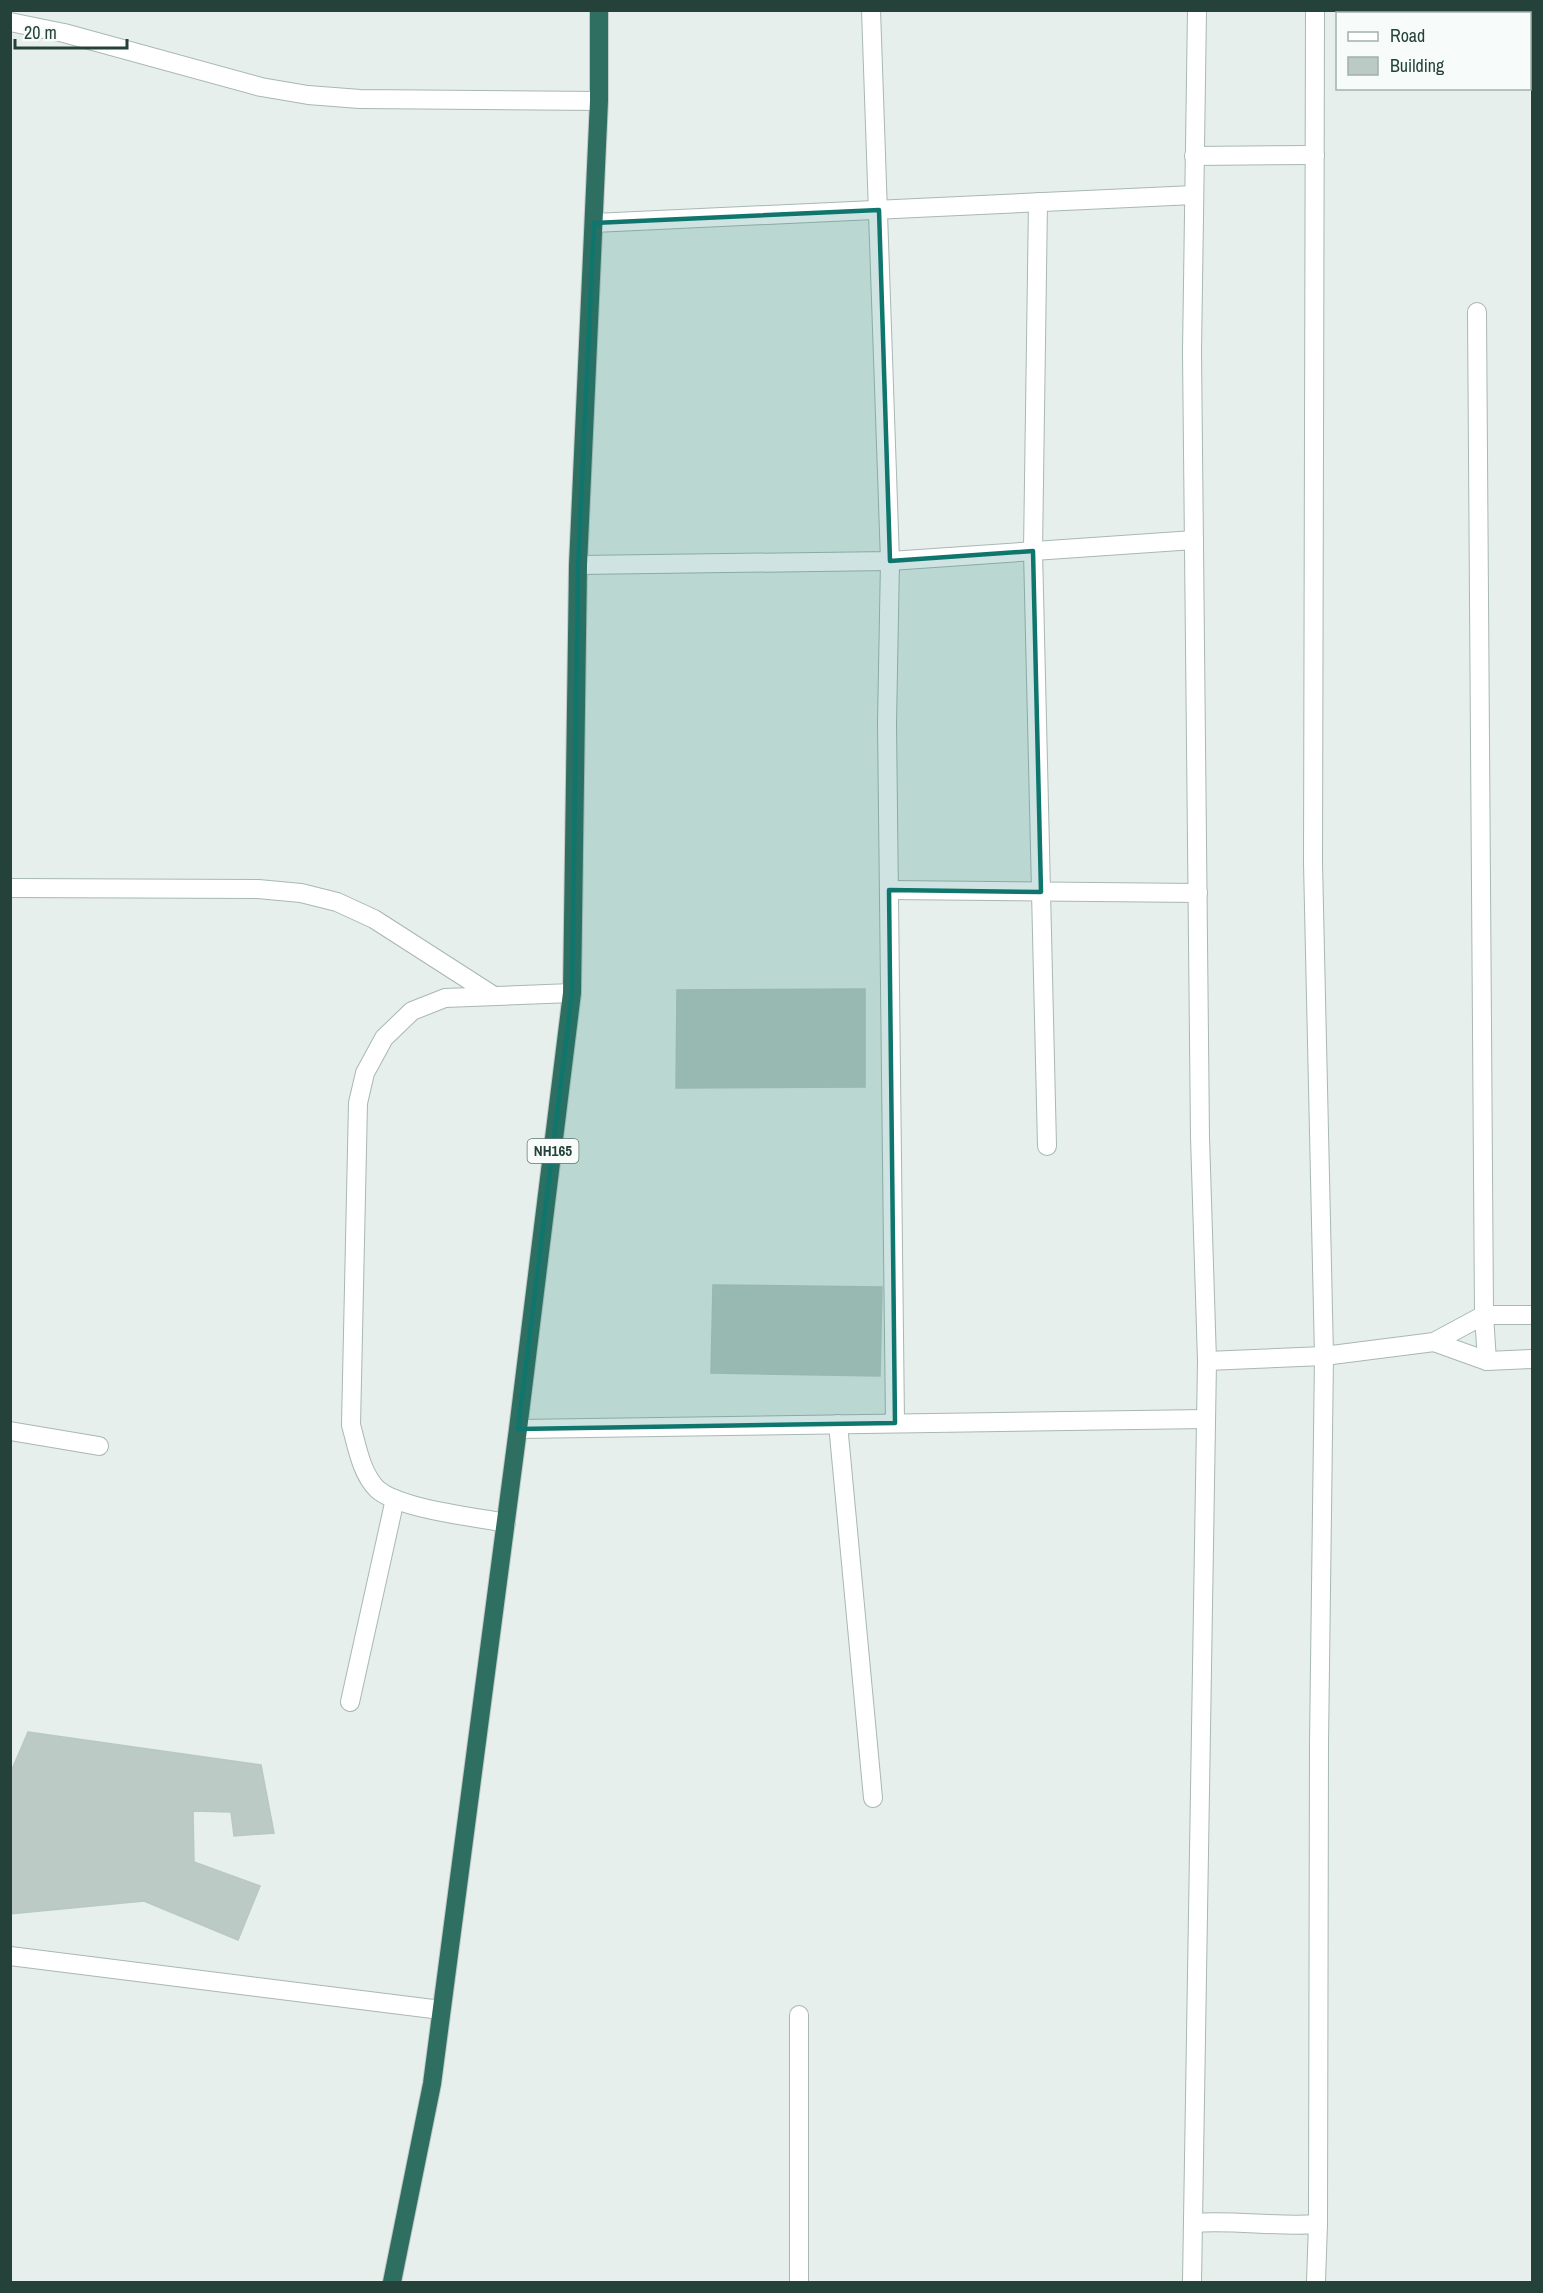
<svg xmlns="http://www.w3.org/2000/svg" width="1543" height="2293" font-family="'Archivo Narrow',sans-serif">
  <rect width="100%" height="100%" fill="#e6efeb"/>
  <g fill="#bbcac4" stroke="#b8c9c2" stroke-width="1.5">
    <path d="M865,989V1087L676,1088L677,990Z"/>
    <path d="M713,1285L882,1287L880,1376L711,1373Z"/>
    <path d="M28,1732L261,1765L274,1833L234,1836L231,1812L193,1811L194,1862L260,1886L238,1940L144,1901L10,1914V1774Z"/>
  </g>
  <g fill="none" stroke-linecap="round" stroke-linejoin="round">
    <defs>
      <g id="minor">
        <path d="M871,10L890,561L887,724L895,1423"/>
        <path d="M1315,10L1313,863L1324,1356L1319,1744L1318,2224L1316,2282"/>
        <path d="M10,22L64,33L261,87L308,95L360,99L599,101"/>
        <path d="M1194,156L1315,155"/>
        <path d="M1038,202L1033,551L1047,1146"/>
        <path d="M594,223L1194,195"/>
        <path d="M1477,312L1484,1315L1487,1361"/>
        <path d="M578,565L890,561L1194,540"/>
        <path d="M10,888L258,889L301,893L337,902L374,919L494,996"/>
        <path d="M889,890L1198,893"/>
        <path d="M1434,1342L1487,1361L1532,1359"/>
        <path d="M1207,1361L1324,1356L1434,1342L1484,1315H1532"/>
        <path d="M838,1424L873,1798"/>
        <path d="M518,1429L1205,1419"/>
        <path d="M10,1431L99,1446"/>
        <path d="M506,1523C476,1517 399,1509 377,1489C361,1473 357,1446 351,1425L358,1103L365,1073L384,1038L412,1011L445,998L572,993"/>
        <path d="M350,1702L395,1499"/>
        <path d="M10,1956L441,2010"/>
        <path d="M1193,2223C1235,2220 1276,2227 1318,2224"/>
        <path d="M799,2282V2015"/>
        <path d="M1192,2282L1207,1361L1200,1137L1192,352L1197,10"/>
      </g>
      <path id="highway" d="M392,2282L432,2084L518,1429L572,993L578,565L599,101V10"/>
    </defs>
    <use href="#minor" stroke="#a8b8b2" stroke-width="20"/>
    <use href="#highway" stroke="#c2cac8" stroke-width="20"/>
    <use href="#minor" stroke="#fff" stroke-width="18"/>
    <use href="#highway" stroke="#2f6f62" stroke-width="18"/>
  </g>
  <path fill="#0f766e" fill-opacity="0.2" stroke="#0f766e" stroke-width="4.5" stroke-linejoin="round" d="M879,210L890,561L1033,551L1041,892L889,890L895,1423L518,1429L572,993L578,565L594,223Z"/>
  <g text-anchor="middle" stroke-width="5" stroke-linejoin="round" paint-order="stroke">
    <rect fill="#f7fbf9" stroke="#637a73" stroke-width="1.5" x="527.5" y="1139" width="51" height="24" rx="4.5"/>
    <g font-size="15" font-weight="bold" fill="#24423a">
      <text x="553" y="1156">NH165</text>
    </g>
  </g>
  <rect width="1543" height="2293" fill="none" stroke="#24423a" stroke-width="24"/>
  <rect x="1336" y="12" width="195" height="78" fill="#f7fbf9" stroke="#a3b1ad" stroke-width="1.5"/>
  <rect x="1348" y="32" width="30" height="9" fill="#ffffff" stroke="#a3b1ad" stroke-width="1.5"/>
  <text x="1390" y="42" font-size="18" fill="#24423a">Road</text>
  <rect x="1348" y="57" width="30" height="18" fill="#bbcac4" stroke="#a3b1ad" stroke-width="1.5"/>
  <text x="1390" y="72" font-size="18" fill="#24423a">Building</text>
  <path d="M15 39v9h112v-9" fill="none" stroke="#24423a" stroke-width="3"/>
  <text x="24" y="39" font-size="18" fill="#24423a" stroke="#f7fbf9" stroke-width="4.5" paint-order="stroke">20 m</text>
</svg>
